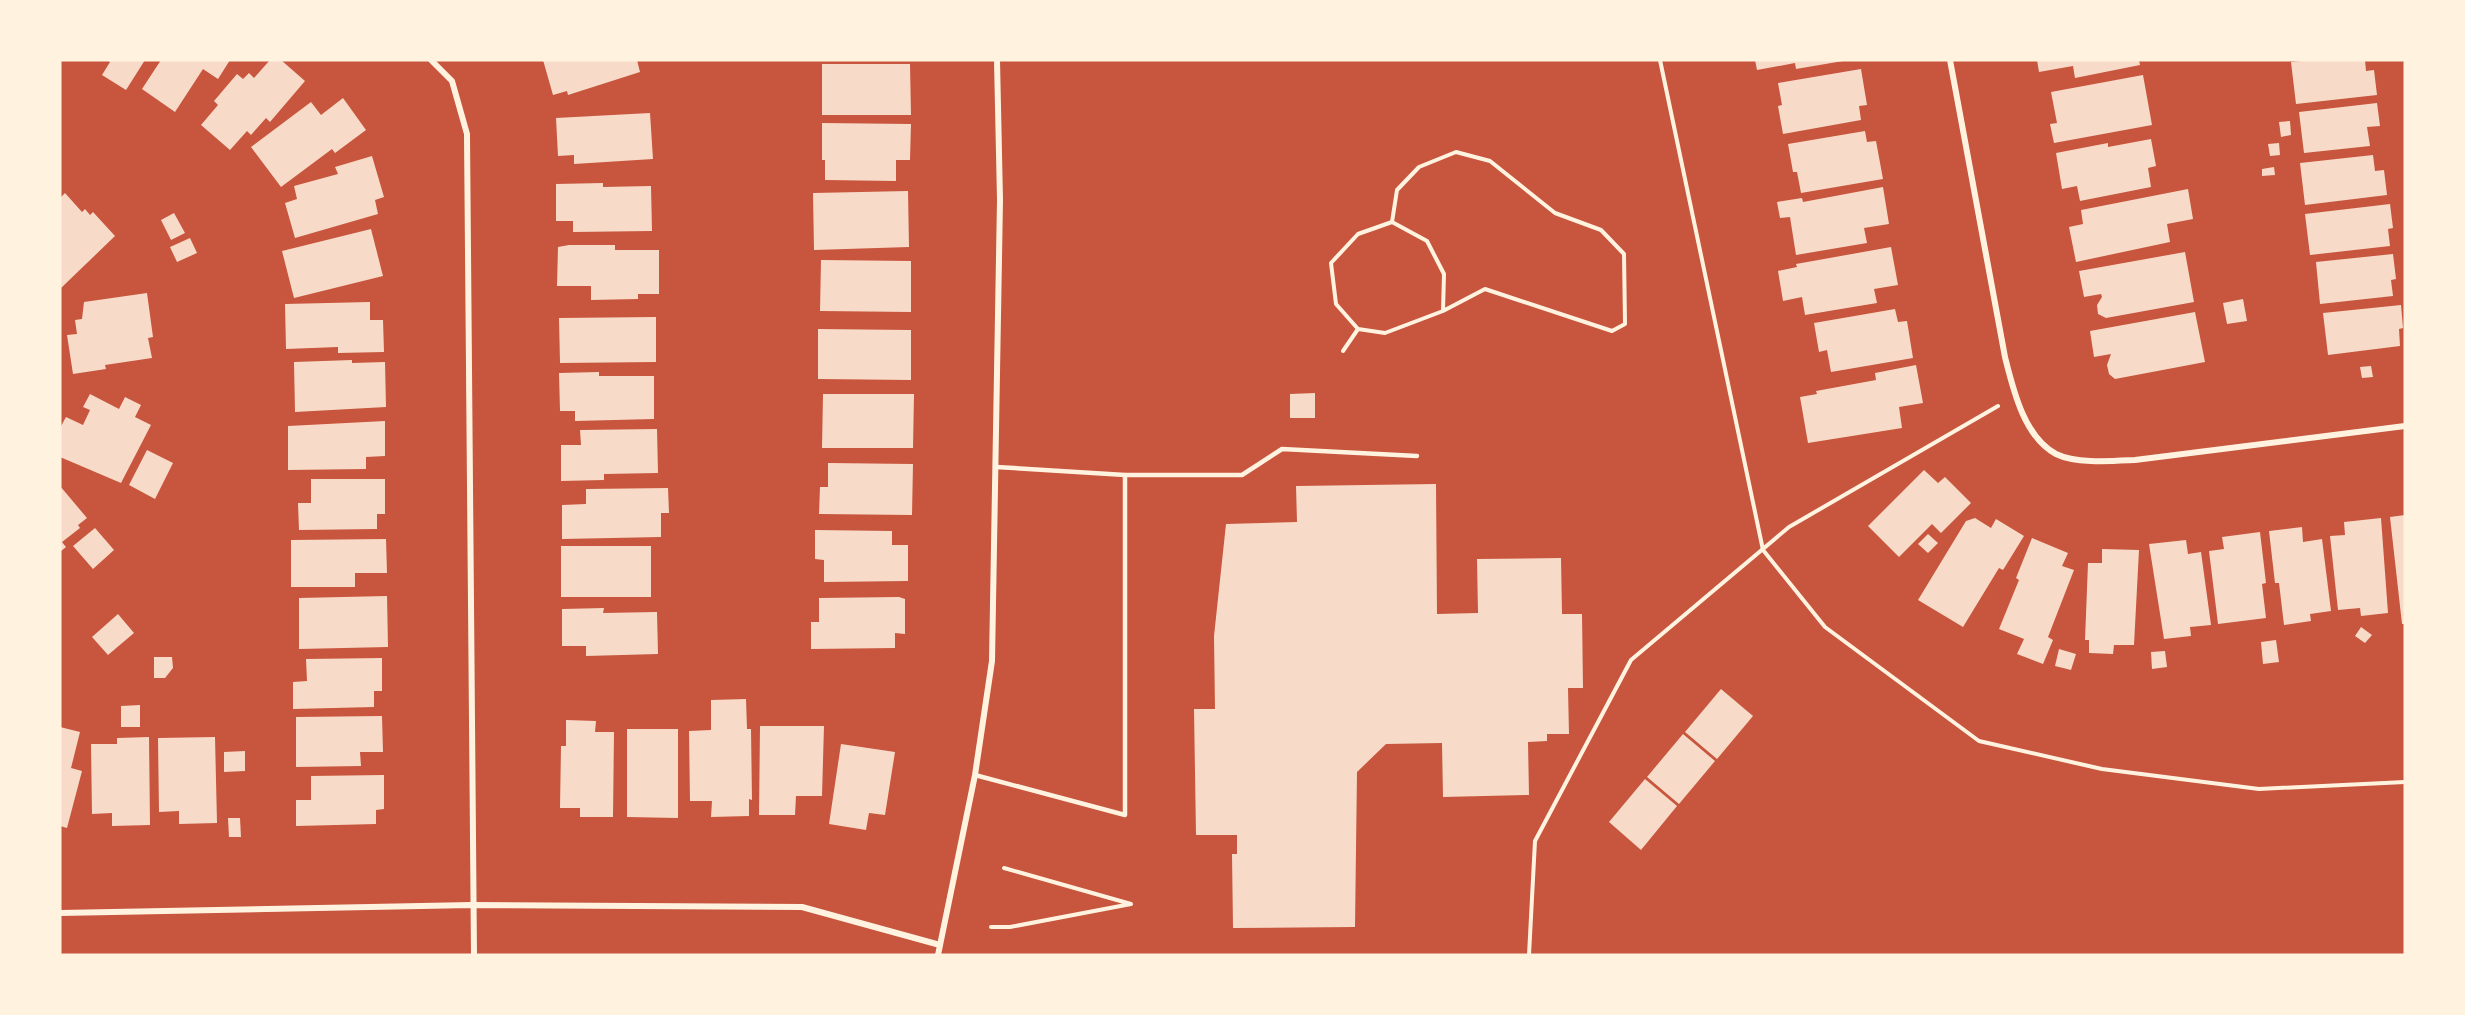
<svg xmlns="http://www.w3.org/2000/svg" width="2465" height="1015" font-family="Manrope,sans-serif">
  <rect width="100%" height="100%" fill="#c8553d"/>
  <g fill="#f7dbc8">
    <path d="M107,60H145L126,90L102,75L110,62Z"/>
    <path d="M161,60H230L218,79L203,69L175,112L142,89Z"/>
    <path d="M270,60H281L305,81L270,122L266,118L251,135L247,131L230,150L201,125L218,105L214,101L237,74L243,79L249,73L254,78Z"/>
    <path d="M543,60H637L640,72L568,95L567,91L553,95Z"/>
    <path d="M1755,60H1842L1843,61L1796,69L1795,63L1757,70Z"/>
    <path d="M2037,60H2139L2140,65L2075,78L2073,66L2039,72Z"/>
    <path d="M2311,60H2365L2366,71L2374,70L2377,95L2296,104L2291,62Z"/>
    <path d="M822,64H910L911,115H822Z"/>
    <path d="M1861,69L1867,105L1859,106L1861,120L1783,134L1778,106L1782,105L1778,83Z"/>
    <path d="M2143,75L2152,125L2054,143L2050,124L2057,123L2051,92Z"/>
    <path d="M343,98L366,130L335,153L332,149L281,187L251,147L311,102L321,115Z"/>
    <path d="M2377,103L2380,126L2367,127L2370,146L2304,153L2299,112Z"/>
    <path d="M650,113L653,159L574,164V155L558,156L556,118Z"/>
    <path d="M2290,121L2291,135L2281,137L2279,122Z"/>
    <path d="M822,123L911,124L910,160H896V181L825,180V160H822Z"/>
    <path d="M1865,131L1867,142L1876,141L1883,179L1801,193L1797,172H1793L1788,144Z"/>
    <path d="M2151,139L2156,166L2148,168L2151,187L2080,201L2077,186L2062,189L2056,153L2108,143V147Z"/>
    <path d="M2279,143L2280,155L2270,156L2268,144Z"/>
    <path d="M2373,155L2375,171L2384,170L2387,195L2305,205L2300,163Z"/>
    <path d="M372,156L384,197L375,200L378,214L295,238L285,203L297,199L294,186L338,174L335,167Z"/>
    <path d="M2274,167L2275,175L2262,176V169Z"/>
    <path d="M603,183V187L651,186L652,231L573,232V221H556V184Z"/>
    <path d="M1883,187L1889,224L1864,228L1867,243L1796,255L1790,217L1780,218L1777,202L1802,198L1803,202Z"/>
    <path d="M2188,189L2193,219L2167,224L2170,242L2076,262L2069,227L2083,224L2081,210Z"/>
    <path d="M908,191L909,247L814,250L813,193Z"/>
    <path d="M65,193L82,212L85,209L90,215L93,212L115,236L60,289V198Z"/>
    <path d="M2390,204L2393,228L2388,229L2390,246L2310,255L2305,214Z"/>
    <path d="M174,213L185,233L171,240L161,220Z"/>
    <path d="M371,229L383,276L294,298L282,251Z"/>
    <path d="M190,238L197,253L177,262L170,247Z"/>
    <path d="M569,245H615V250H659V294H638V299L591,300V286H557L558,247Z"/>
    <path d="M1891,247L1898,285L1874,289L1877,303L1805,315L1802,297L1783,301L1778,271L1797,267L1796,264Z"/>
    <path d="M2185,252L2194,302L2106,318L2098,314L2097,305L2102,297L2101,294L2084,297L2079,271Z"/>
    <path d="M2393,254L2396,279L2391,280L2393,296L2320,304L2316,262Z"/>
    <path d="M821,260L911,261V312L820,311Z"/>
    <path d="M147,293L153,337L148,338L152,358L105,365L106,369L73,374L67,335L77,334L75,320L82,319L84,302Z"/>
    <path d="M2243,299L2247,321L2227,324L2223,303Z"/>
    <path d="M370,302V320H383L384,352L338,353V347L286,349L285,304Z"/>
    <path d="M2401,305L2403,328L2399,329L2400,346L2328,355L2323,313Z"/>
    <path d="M1895,309L1898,322L1907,321L1913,358L1831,372L1827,350L1819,352L1814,323Z"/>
    <path d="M2195,312L2205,362L2115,379L2109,374L2107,365L2111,354L2094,357L2090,331Z"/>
    <path d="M656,317V362L560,363L559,318Z"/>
    <path d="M818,329L911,330V380L818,379Z"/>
    <path d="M352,360V363L385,362L386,407L295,412L294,362Z"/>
    <path d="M1916,365L1923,403L1899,407L1902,428L1808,443L1800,397L1817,394L1816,391L1876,380L1875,373Z"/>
    <path d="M2371,366L2373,377L2362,378L2360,367Z"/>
    <path d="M599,372V376H654V419L575,421V411H560L559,373Z"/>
    <path d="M1315,393V418H1290V394Z"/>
    <path d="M90,394L119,409L125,397L141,405L135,417L151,425L121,483L60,457V428L66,417L83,425L90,410L83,407Z"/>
    <path d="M823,394H914L913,448H822Z"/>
    <path d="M385,421V456L366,457V469L288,470V426Z"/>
    <path d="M657,429L658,473L604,474V480L561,481V445H581L580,430Z"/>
    <path d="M147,450L173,463L155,499L129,485Z"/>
    <path d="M828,463L913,464L912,515L819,514L820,487H828Z"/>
    <path d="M1924,470L1938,483L1945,477L1971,503L1941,533L1932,524L1899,557L1868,526Z"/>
    <path d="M311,479H385V514H377V529L299,530L298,503H311Z"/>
    <path d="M1436,484L1437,614L1478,613L1477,559L1561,558L1562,614H1582L1583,688H1568L1569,734H1547V741L1528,742L1529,795L1443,797L1442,743L1386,744L1357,772L1355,927L1233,928L1232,854H1237V835H1196L1194,709H1215L1214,636L1226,524L1297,522L1296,486Z"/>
    <path d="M60,486L87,518L78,525L80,528L62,542L66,547L60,552Z"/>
    <path d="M668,488L669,513H661V537L562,539V505L586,504V489Z"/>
    <path d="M2405,515V624H2402L2390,517Z"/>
    <path d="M1975,518L1991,528L1996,519L2024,536L2003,570L1999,568L1963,627L1918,600L1966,521Z"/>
    <path d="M2381,518L2388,613L2361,616L2360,608L2338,610L2330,536L2345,535L2344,522Z"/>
    <path d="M2302,527L2303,542L2322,539L2331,611L2310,614L2311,621L2284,625L2279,583H2275L2269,531Z"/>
    <path d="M95,528L114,550L93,569L73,546Z"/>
    <path d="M815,530L892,531V545H908V581L824,582V560L815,559Z"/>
    <path d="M2260,532L2266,583L2262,584L2266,618L2218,624L2209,551L2224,549L2222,537Z"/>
    <path d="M1928,534L1938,543L1928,553L1918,544Z"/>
    <path d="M2032,538L2068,553L2062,566L2074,570L2048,637L2053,640L2043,664L2017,654L2024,639L1999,629L2019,580L2016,578Z"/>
    <path d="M386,539L387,573H355V587H291V540Z"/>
    <path d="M2186,540L2188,554L2201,552L2211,625L2190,627L2191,636L2164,639L2149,544Z"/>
    <rect x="561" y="546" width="90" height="51"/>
    <path d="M2102,549L2139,550L2134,645H2114L2113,654L2089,653V640H2085L2088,563H2102Z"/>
    <path d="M387,596L388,647L299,649V598Z"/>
    <path d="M899,597L905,599V634L895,633V648L811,649V622H819V598Z"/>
    <path d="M604,608L603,613L657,612L658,654L586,656V646H562V609Z"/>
    <path d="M118,614L134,633L108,655L92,637Z"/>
    <path d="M2361,627L2372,635L2365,643L2355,636Z"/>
    <path d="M2276,640L2279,662L2263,664L2261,642Z"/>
    <path d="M2059,649L2076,654L2071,670L2055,666Z"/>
    <path d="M2165,651L2167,667L2152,669L2151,652Z"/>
    <path d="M154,657H172L173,668L165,678H154Z"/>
    <path d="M382,658V691H374V707L293,709V682L307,681L306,659Z"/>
    <path d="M1721,689L1753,716L1717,759L1685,732Z"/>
    <path d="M746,699L747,729H751L752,800L749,799V816L711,817L712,801H690L689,731L711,730V700Z"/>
    <path d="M140,705V727H121V706Z"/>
    <path d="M382,716L383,752H360L361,766L296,767V717Z"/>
    <path d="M566,720L596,721L595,732H614L613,817H580V808H560L561,746H566Z"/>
    <path d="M760,726H824L822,796H796L795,815H759Z"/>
    <path d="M60,727L80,732L71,768L82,771L67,828L60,826Z"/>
    <path d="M627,729H678V818L627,817Z"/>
    <path d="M1683,734L1715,761L1679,804L1647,777Z"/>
    <path d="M149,737L150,825L112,826V813L92,814L91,744H117V738Z"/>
    <path d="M215,737L217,823L179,824V811L159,812L158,738Z"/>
    <path d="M841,744L895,752L885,815L869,813L866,830L829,824Z"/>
    <path d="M245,751V771L224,772V752Z"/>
    <path d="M384,775V809L376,810V824L296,826V800H311V776Z"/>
    <path d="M1645,779L1677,806L1641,850L1609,822Z"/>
    <path d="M228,818H240L241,837H229Z"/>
  </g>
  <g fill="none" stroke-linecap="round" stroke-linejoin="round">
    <g stroke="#fff3e0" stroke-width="4">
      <path d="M1660,60L1763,550L1825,627L1979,741L2102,769L2259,789L2405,782"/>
      <path d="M1392,222L1397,190L1419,167L1456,152L1490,161L1555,213L1601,230L1624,254L1625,324L1612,331L1485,289L1443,311L1385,333L1358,329L1336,304L1331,263L1358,234L1392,222L1427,241L1444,274L1443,311"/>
      <path d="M1343,351L1358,329"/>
      <path d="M991,927H1010L1131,904L1004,868"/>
      <path d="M1529,955L1535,841L1631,660L1789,527L1998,406"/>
    </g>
    <g stroke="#fff3e0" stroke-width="4.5">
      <path d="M996,467L1125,475H1242L1282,449L1417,456"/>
      <path d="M975,775L1125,815V475"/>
    </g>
    <g stroke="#fff3e0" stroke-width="6">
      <path d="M431,60L452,81L467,134L474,955"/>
      <path d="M1950,60L2005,357C2013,389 2024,437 2056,454C2076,464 2113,461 2135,460L2405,426"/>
      <path d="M60,913L472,905L802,907L940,945"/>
      <path d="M938,955L975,775L992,661L1000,200L997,60"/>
    </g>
  </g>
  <rect width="2465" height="1015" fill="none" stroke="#fff3e0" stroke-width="123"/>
</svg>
